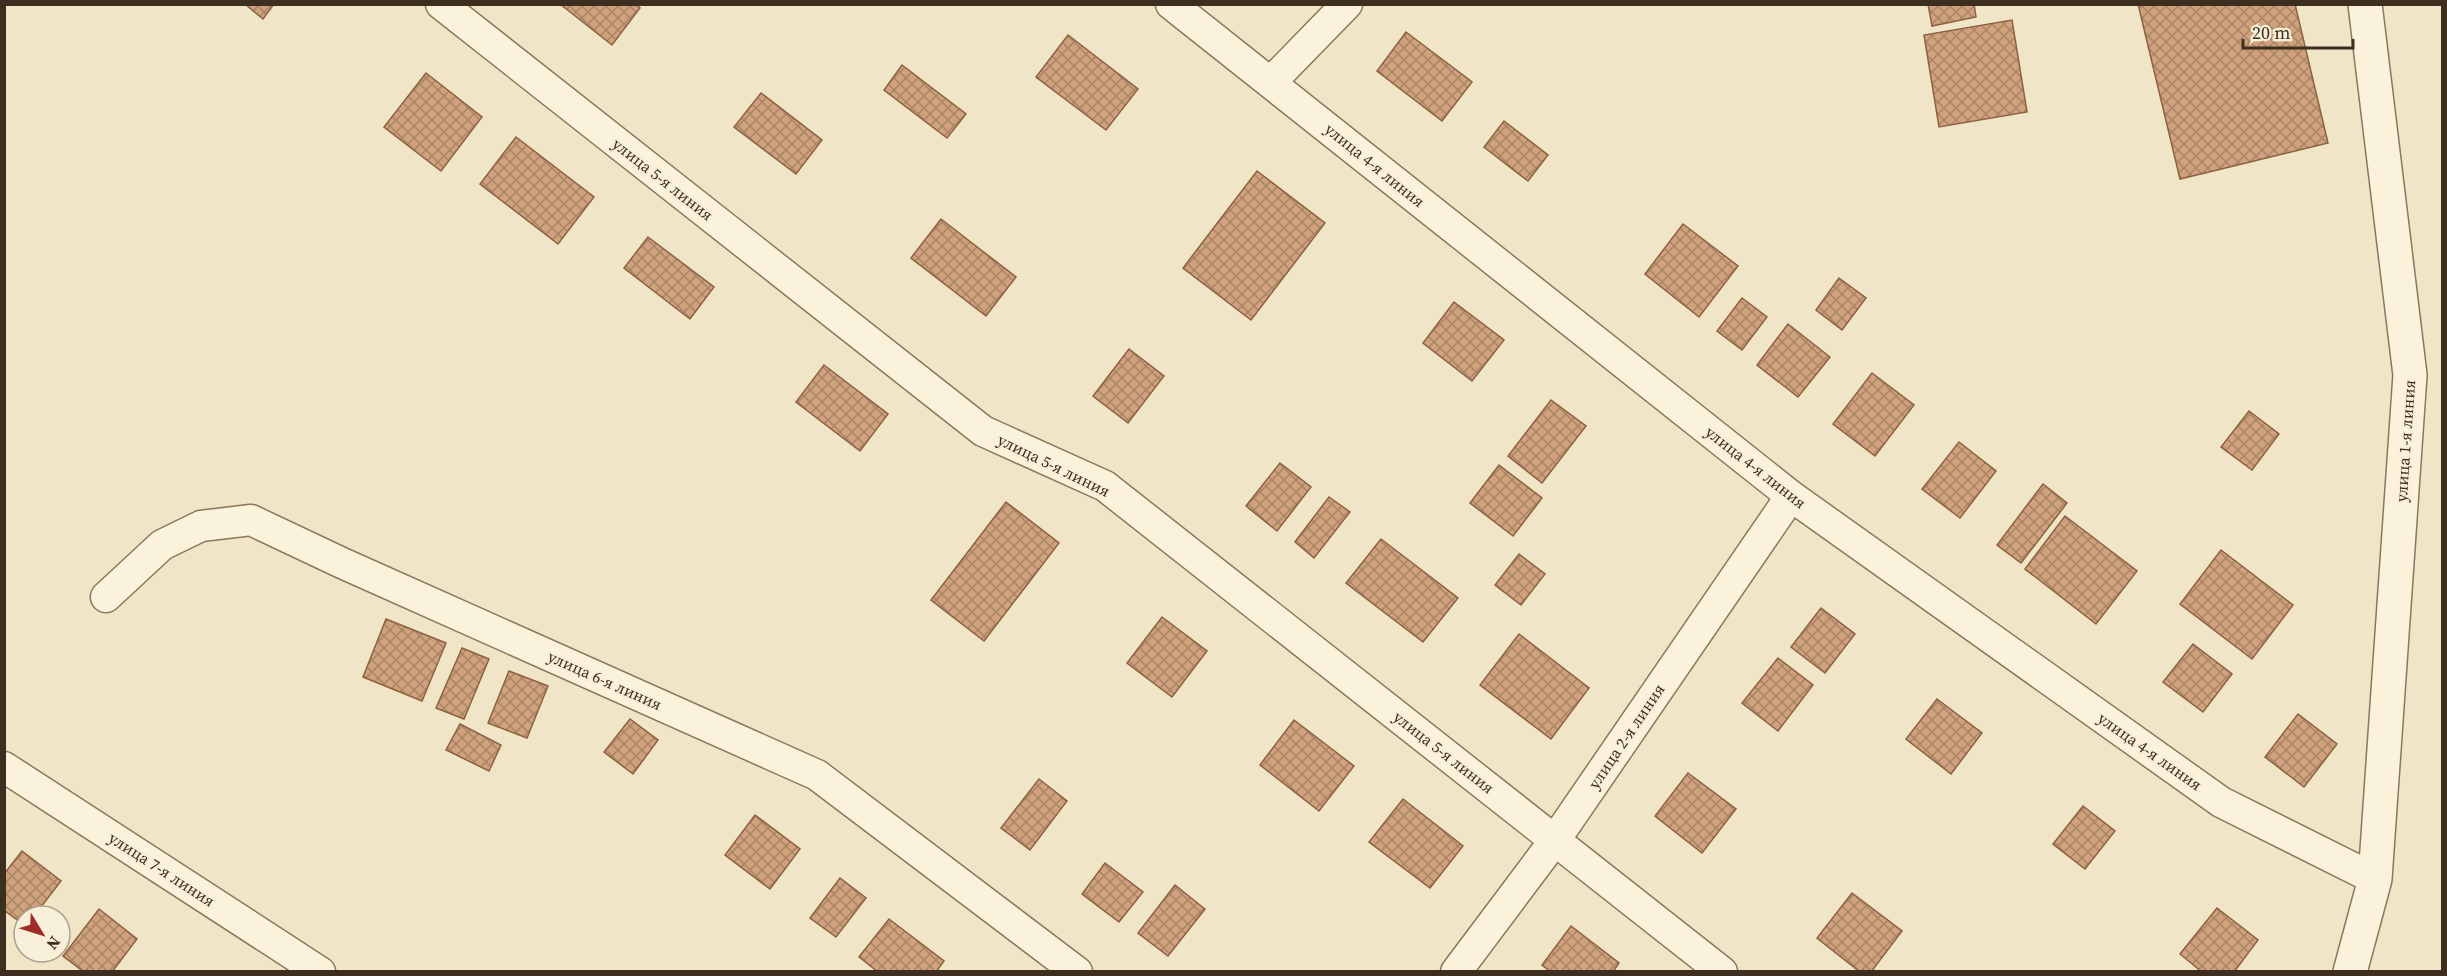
<svg xmlns="http://www.w3.org/2000/svg" width="2447" height="976" font-family="'Source Serif 4',serif">
  <defs>
    <pattern id="building-cross-hatch" width="8" height="8" patternUnits="userSpaceOnUse" patternTransform="scale(1.5)"><rect width="8" height="8" fill="#cfa17c"/><path d="M0 0l8 8M0 8l8-8" fill="none" stroke="#a98465"/></pattern>
  </defs>
  <rect width="100%" height="100%" fill="#f0e5c7"/>
  <g fill="url(#building-cross-hatch)" stroke="#8d6140" stroke-width="1.5">
    <path d="M245,4H274L263,19Z"/>
    <path d="M560,4H635L640,8L612,45Z"/>
    <path d="M1928,4H1974L1976,17L1932,26Z"/>
    <path d="M2138,4H2295L2328,143L2180,179Z"/>
    <path d="M2012,20L2027,112L1939,127L1924,35Z"/>
    <path d="M1406,32L1472,82L1442,121L1377,71Z"/>
    <path d="M1068,35L1138,89L1106,130L1036,77Z"/>
    <path d="M902,65L966,114L947,138L884,90Z"/>
    <path d="M426,73L482,117L441,171L384,127Z"/>
    <path d="M761,93L822,140L796,174L734,127Z"/>
    <path d="M1504,121L1548,155L1528,181L1484,147Z"/>
    <path d="M516,137L594,197L558,244L480,184Z"/>
    <path d="M1257,171L1325,223L1251,320L1183,268Z"/>
    <path d="M941,219L1016,277L986,316L911,258Z"/>
    <path d="M1683,224L1738,266L1699,317L1645,274Z"/>
    <path d="M648,237L714,287L690,319L624,268Z"/>
    <path d="M1839,278L1866,298L1842,330L1816,310Z"/>
    <path d="M1742,298L1767,317L1742,350L1717,331Z"/>
    <path d="M1454,302L1504,340L1472,381L1423,343Z"/>
    <path d="M1788,324L1830,357L1798,397L1757,365Z"/>
    <path d="M1129,349L1164,376L1128,423L1093,396Z"/>
    <path d="M824,365L888,414L860,451L796,402Z"/>
    <path d="M1872,373L1914,405L1875,456L1833,424Z"/>
    <path d="M1551,400L1586,426L1542,483L1508,456Z"/>
    <path d="M2249,411L2279,434L2252,470L2221,447Z"/>
    <path d="M1959,442L1996,471L1960,518L1922,489Z"/>
    <path d="M1280,463L1311,487L1277,531L1246,506Z"/>
    <path d="M1499,465L1542,498L1513,536L1470,503Z"/>
    <path d="M2043,484L2067,503L2021,563L1997,545Z"/>
    <path d="M1329,497L1350,512L1314,558L1295,542Z"/>
    <path d="M1006,502L1059,543L984,641L931,600Z"/>
    <path d="M2065,516L2137,571L2096,624L2025,569Z"/>
    <path d="M1381,539L1458,598L1423,642L1346,583Z"/>
    <path d="M2221,550L2293,605L2252,659L2180,604Z"/>
    <path d="M1519,554L1545,574L1521,605L1495,585Z"/>
    <path d="M1821,608L1855,634L1825,673L1791,647Z"/>
    <path d="M1162,617L1207,651L1172,697L1127,663Z"/>
    <path d="M386,619L446,643L422,701L363,677Z"/>
    <path d="M1519,634L1589,688L1551,739L1480,685Z"/>
    <path d="M2193,644L2232,674L2203,712L2163,682Z"/>
    <path d="M462,648L489,659L464,719L436,708Z"/>
    <path d="M1778,658L1813,685L1778,731L1742,703Z"/>
    <path d="M509,671L548,686L527,738L488,723Z"/>
    <path d="M1937,699L1982,733L1951,774L1906,739Z"/>
    <path d="M2298,714L2337,744L2304,787L2265,757Z"/>
    <path d="M630,719L658,740L633,774L604,752Z"/>
    <path d="M1294,720L1354,766L1319,811L1260,765Z"/>
    <path d="M460,724L501,745L489,771L446,750Z"/>
    <path d="M1688,773L1736,809L1702,853L1655,816Z"/>
    <path d="M1039,779L1067,801L1030,850L1001,828Z"/>
    <path d="M1403,799L1463,846L1430,888L1369,842Z"/>
    <path d="M2083,806L2115,831L2085,869L2053,844Z"/>
    <path d="M755,815L800,849L770,889L725,855Z"/>
    <path d="M22,851L61,881L34,916H24V925L4,910V874Z"/>
    <path d="M1105,863L1143,892L1119,922L1082,894Z"/>
    <path d="M840,878L866,898L836,937L810,918Z"/>
    <path d="M1175,885L1205,909L1168,956L1138,933Z"/>
    <path d="M1852,893L1902,931L1871,972H1860L1817,938Z"/>
    <path d="M2217,908L2258,940L2234,972H2202L2180,954Z"/>
    <path d="M99,909L137,939L112,972H84L63,956Z"/>
    <path d="M889,919L944,961L936,972H878L859,957Z"/>
    <path d="M1571,926L1619,963L1613,972H1551L1542,965Z"/>
  </g>
  <g fill="none" stroke-linecap="round" stroke-linejoin="round">
    <defs>
      <g id="minor">
        <path d="M441,4L983,431L1105,486L1722,972"/>
        <path d="M1171,4L1791,496L2221,802L2375,879"/>
        <path d="M1271,82L1347,4"/>
        <path d="M106,597L162,545L201,526L251,520L342,563L817,775L1077,972"/>
        <path d="M4,767L320,972"/>
        <path d="M1456,972L1555,840L1791,496"/>
      </g>
      <path id="tertiary" d="M2350,972L2375,879L2410,375L2365,4"/>
    </defs>
    <use href="#minor" stroke="#8d775b" stroke-width="33"/>
    <use href="#tertiary" stroke="#8d775b" stroke-width="36"/>
    <use href="#minor" stroke="#faf2db" stroke-width="30"/>
    <use href="#tertiary" stroke="#faf2db" stroke-width="33"/>
  </g>
  <g text-anchor="middle" stroke-width="4.5" stroke-linejoin="round" paint-order="stroke">
    <g font-size="16" fill="#3d2e20" stroke="#f7efd7">
      <text transform="translate(1375 165) rotate(39)" y="6">улица 4-я линия</text>
      <text transform="translate(663 179) rotate(38)" y="6">улица 5-я линия</text>
      <text transform="translate(2405 441) rotate(-86)" y="6">улица 1-я линия</text>
      <text transform="translate(1054 465) rotate(26)" y="6">улица 5-я линия</text>
      <text transform="translate(1756 467) rotate(38)" y="6">улица 4-я линия</text>
      <text transform="translate(605 680) rotate(24)" y="6">улица 6-я линия</text>
      <text transform="translate(1626 736) rotate(-56)" y="6">улица 2-я линия</text>
      <text transform="translate(2150 751) rotate(35)" y="6">улица 4-я линия</text>
      <text transform="translate(1444 752) rotate(38)" y="6">улица 5-я линия</text>
      <text transform="translate(162 869) rotate(33)" y="6">улица 7-я линия</text>
    </g>
  </g>
  <rect width="2447" height="976" fill="none" stroke="#3d2e20" stroke-width="12"/>
  <g transform="translate(42 934) rotate(128)"><circle r="28" fill="#f7efd7" stroke="#ada28e" stroke-width="1.5"/>
  <path d="M0-4.5L10 22L0 15L-10 22Z" fill="#9e2c29"/>
  <text y="-9" font-size="16" font-weight="bold" text-anchor="middle" fill="#3d2e20">N</text>
  </g>
  <path d="M2243 39v9h110v-9" fill="none" stroke="#3d2e20" stroke-width="3"/>
  <text x="2252" y="39" font-size="18" fill="#3d2e20" stroke="#f7efd7" stroke-width="4.5" paint-order="stroke">20 m</text>
</svg>
